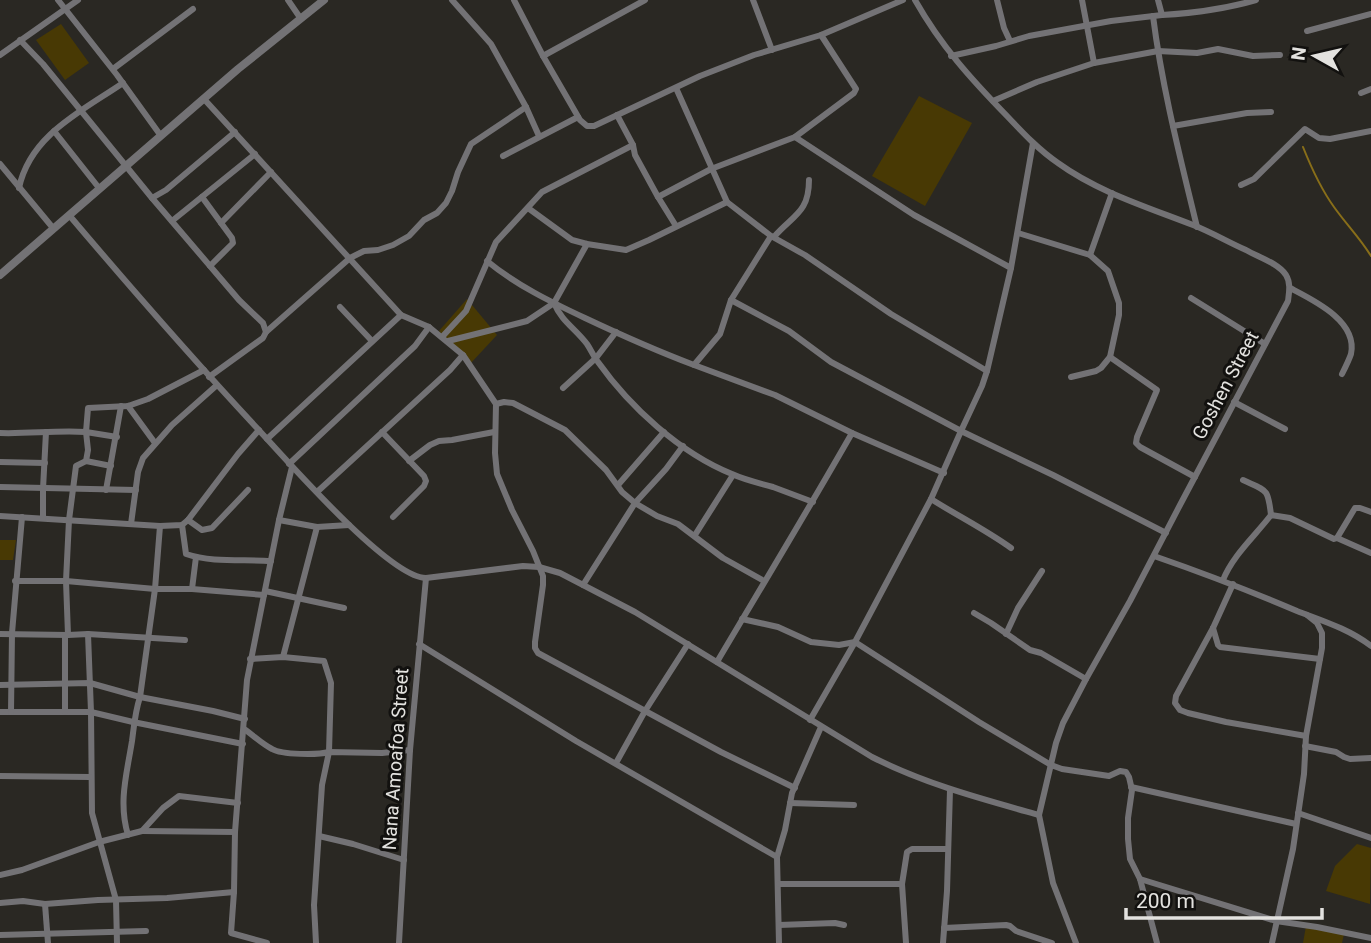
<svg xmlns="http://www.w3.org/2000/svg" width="1371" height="943" font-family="Roboto,sans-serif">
  <rect width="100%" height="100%" fill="#2a2823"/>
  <g fill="#483904">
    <path d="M61,24L89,63L65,80L36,40Z"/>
    <path d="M919,96L972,123L925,206L872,176Z"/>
    <path d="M467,299L497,335L470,364L439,331Z"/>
    <path d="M0,540H16L13,560H0Z"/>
    <path d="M1357,844L1371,848L1370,904L1326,891L1335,866Z"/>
    <path d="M1306,926L1344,934L1342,943H1303Z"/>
  </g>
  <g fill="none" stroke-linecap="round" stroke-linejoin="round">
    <path stroke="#886e19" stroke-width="2" d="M1303,147C1311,167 1321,189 1334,207C1346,224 1360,238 1371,256"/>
    <g stroke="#737275" stroke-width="6">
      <path d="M58,0L117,75L161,136"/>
      <path d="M288,0L301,19"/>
      <path d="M452,0L491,44L526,107L539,136"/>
      <path d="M514,0L543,56L580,120L587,126H594L700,76L754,55L821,35L903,0"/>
      <path d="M753,0L772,50"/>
      <path d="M915,0C941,46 971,79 1007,116C1023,133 1039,150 1058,163C1098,192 1147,207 1193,225C1211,232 1228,242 1246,250C1258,257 1278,263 1286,275C1291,283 1289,293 1288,301L1180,505L1130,601L1086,679L1063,723L1056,743L1039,815L1053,883L1076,943"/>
      <path d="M997,0L1004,28L1010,41"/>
      <path d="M1082,0L1094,63"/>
      <path d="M1162,15C1194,13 1225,9 1256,0"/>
      <path d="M1153,16C1162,87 1180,157 1197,227"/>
      <path d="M1307,31L1371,14"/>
      <path d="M20,40L43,64L152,198L239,300L263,323L266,332"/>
      <path d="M0,55L78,0"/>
      <path d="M543,56L645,0"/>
      <path d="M951,56L996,46L1029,36L1111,21L1162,15L1158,0"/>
      <path d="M113,69L193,9"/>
      <path d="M1361,93L1371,89"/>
      <path d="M204,99L401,315L429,327L463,355L496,404L495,453L497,474L512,510L533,551L543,576V585L535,642V648L538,653L721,752L795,788"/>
      <path d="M993,101L1037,82L1094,63L1158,51L1197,53L1218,49L1253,56L1280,55"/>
      <path d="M617,115L633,145"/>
      <path d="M1173,126L1247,113L1271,112"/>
      <path d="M54,131L99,188"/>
      <path d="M503,156L578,117"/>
      <path d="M0,164L53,228"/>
      <path d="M1241,185L1254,179L1305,129L1319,138L1330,139L1371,131"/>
      <path d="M19,188C30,135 82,111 123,83"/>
      <path d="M202,197L232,238L233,243L210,266"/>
      <path d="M658,197L676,226"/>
      <path d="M152,198L166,190L235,132"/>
      <path d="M727,202L771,236L731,300L789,331L831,362L961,431L982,386L987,371"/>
      <path d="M528,208L572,240L587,244L626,250L649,240L727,202L676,88"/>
      <path d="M69,215C130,287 192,358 256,427C284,457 389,578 426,578L523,566L539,567L560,573L635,612L872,757C925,784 982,799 1039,815"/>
      <path d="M172,221L255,154"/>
      <path d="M221,223L271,172"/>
      <path d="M1018,233L1090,255L1112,193"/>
      <path d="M771,236L805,255L891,314L987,371L1011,268L914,215L795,137"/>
      <path d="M774,237C793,215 809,213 809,180"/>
      <path d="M487,261C516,285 551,302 585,318C621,335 657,351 694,365L720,334L731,300"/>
      <path d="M1011,268L1033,143"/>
      <path d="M1290,288C1313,300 1358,321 1351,354C1349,360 1345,368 1342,374"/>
      <path d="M1191,298L1265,344"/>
      <path d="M554,303C562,322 575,328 587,344C591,350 594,357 598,362C630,407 680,453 732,474C745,480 759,483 773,487C786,492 800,497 813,502"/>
      <path d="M340,307L372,341"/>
      <path d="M442,337L466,311L496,242L542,192L633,145L635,155L658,197L711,169L795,137L854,93L856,89L821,35"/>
      <path d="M448,341L527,321L554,303L587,244"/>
      <path d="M1110,357L1157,390L1137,437L1136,443L1140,447L1195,477"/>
      <path d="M694,365L775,395L852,433"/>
      <path d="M209,377L263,338L266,332L350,258L364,251L378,250L393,245L409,236L424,220L437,213L446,203L452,191L458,172L471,144L526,107"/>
      <path d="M1071,377L1096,371L1101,368L1110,357L1119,315V303L1108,271L1090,255"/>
      <path d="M563,388L596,358L616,332"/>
      <path d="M1234,402L1285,429"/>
      <path d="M496,404L504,402L513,403L565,430L606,470L622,492L635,503L657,516L678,524L723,558L764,581"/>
      <path d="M128,406L155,443"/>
      <path d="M382,432L424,476L426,481L424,486L393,517"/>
      <path d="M0,433C29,434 57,430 86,432L88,408L128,406L148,399L204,370"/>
      <path d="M267,439L401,315"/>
      <path d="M86,461L111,466"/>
      <path d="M409,461L430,445L439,441L452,440L494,432"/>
      <path d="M0,462L45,463"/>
      <path d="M289,464L415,346L429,327"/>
      <path d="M1243,480C1267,491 1268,488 1271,515"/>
      <path d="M618,485L664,432"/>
      <path d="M0,487L136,490"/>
      <path d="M106,490L121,406"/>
      <path d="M317,492L450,370L463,355"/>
      <path d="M931,499C958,516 986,530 1011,548"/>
      <path d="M0,516L160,526L182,525L188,520L238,454L259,430"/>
      <path d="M43,518V489L46,432"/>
      <path d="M188,520L202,530L212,528L248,490"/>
      <path d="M279,520L317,527L349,525"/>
      <path d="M131,524L138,472L143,458L172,425L217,385"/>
      <path d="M182,525L186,554C213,563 243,559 271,561"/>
      <path d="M695,535L733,475"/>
      <path d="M1337,538L1371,553"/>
      <path d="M1154,556C1203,573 1250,591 1297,611C1323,621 1349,629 1371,646"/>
      <path d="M1223,580C1233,555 1255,536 1271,515L1290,518L1334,539L1337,538L1355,508H1360L1371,512"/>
      <path d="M15,581H66L155,589H192L264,595"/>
      <path d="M1233,584L1213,628L1176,696L1175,703L1180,710L1188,713L1226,722L1306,736"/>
      <path d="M583,585L635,503L666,469L683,446"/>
      <path d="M192,589L196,557"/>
      <path d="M265,591L344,608"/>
      <path d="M974,613L991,623L1030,650L1041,653L1086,679"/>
      <path d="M742,619L778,627L811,642L839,645L855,642L979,722L1051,765L1062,769L1109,776L1120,771L1126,772L1129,777L1132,790L1128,818V839L1130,859L1140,879L1157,943"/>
      <path d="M1213,628L1218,645L1220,647L1320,659"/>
      <path d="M0,634L68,635L88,634L185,640"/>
      <path d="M88,634L91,712L92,813L116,900L117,943"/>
      <path d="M1006,634L1018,608L1042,571"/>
      <path d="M68,635L66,581L69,520L76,466L86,461L88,450L86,432L117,437"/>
      <path d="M419,644L576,741L777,857L785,830L792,793L821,727"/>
      <path d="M283,657L317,527"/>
      <path d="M717,662C762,586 808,510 852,433L944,473"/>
      <path d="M0,685L90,683L140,697L213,711L245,719"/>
      <path d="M0,712H91L133,722L243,744"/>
      <path d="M11,712L12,633L22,517"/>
      <path d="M65,712V635"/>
      <path d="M810,720L855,642L931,499L961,431L1053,475L1166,533"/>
      <path d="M244,729C253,735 262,744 272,749C282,755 318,755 329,752L331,683L324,661L283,657L250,659"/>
      <path d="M1305,746L1336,752L1344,757L1350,759L1371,758"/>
      <path d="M616,763L645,711L688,644"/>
      <path d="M0,776L90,777"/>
      <path d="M1131,787L1296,824"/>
      <path d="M790,803L854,805"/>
      <path d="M1298,813L1371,838"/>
      <path d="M142,831L235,832"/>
      <path d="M128,835C118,802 127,773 132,741C134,726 135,712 140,697L155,589L160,526"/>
      <path d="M319,836L353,844L404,860"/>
      <path d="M777,857L779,943"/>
      <path d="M0,875L22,870L99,842L142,831L163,808L179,796L238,803"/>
      <path d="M1140,879L1276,921L1317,927L1371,938"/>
      <path d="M779,884H902"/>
      <path d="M0,903L23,901L45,904L98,900L167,898L234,892"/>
      <path d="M45,904L48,943"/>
      <path d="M779,925L835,923L844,925"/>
      <path d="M944,928L1006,925L1010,926L1016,931L1052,943"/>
      <path d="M0,935L146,931"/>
      <path d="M267,943L231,933L234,892L235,832L247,680L279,520L292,467"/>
      <path d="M316,943L314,905L322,785L329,752L382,753L410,750"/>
      <path d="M399,943L410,750L426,578"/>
      <path d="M906,943L902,884L907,852L912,849H948"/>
      <path d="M943,943L947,891L950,790"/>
      <path d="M1272,943L1293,849L1304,774L1306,736L1322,648V633L1317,623L1307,615"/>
    </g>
    <path stroke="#737275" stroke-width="8" d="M0,275L238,69L324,0"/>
  </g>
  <g text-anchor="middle" stroke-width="6" stroke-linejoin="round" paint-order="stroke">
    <g font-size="19" fill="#e3e2df" stroke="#12110f">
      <text transform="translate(1225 385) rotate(-62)" y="7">Goshen Street</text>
      <text transform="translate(395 759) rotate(-86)" y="7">Nana Amoafoa Street</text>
    </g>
  </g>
  <g transform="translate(1315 56) rotate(278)" stroke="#12110f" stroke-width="5" paint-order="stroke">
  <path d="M0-5L12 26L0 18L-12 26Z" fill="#e3e2df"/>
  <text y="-10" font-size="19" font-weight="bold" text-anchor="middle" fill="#e3e2df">N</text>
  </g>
  <path d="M1126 908v10h196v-10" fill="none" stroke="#e3e2df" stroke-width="3.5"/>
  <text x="1136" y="908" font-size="21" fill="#e3e2df" stroke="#12110f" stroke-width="5" paint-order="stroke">200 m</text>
</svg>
